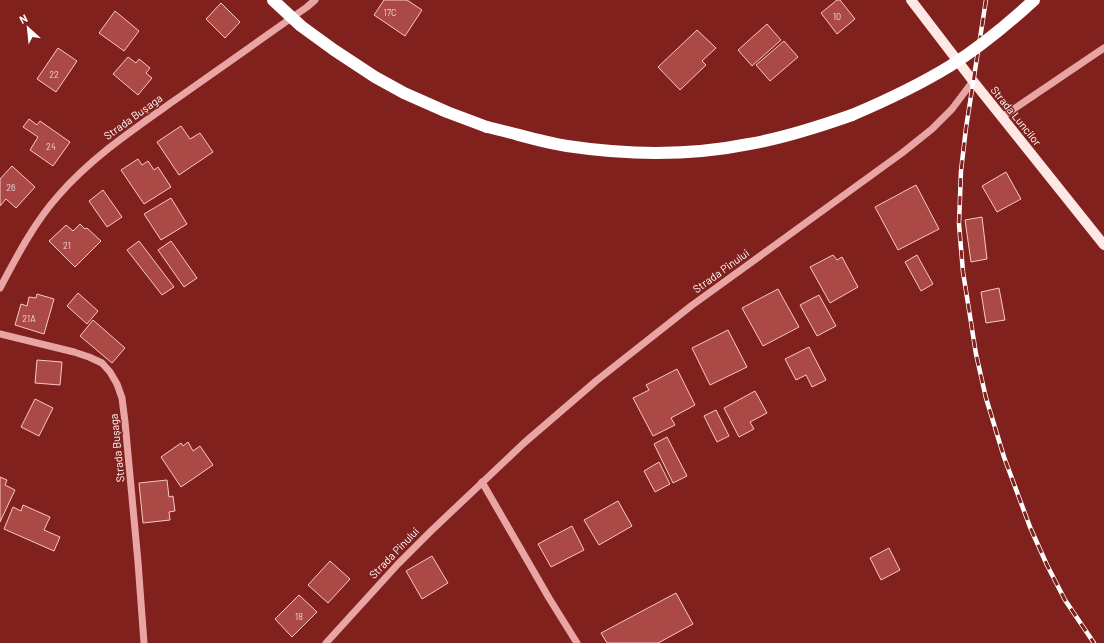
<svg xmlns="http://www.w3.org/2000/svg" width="1104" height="643" font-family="Barlow,sans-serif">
  <rect width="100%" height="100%" fill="#81211e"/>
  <g fill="#ab4946" stroke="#f7c8c8">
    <path d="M384,0H407L422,10L405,36L374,15Z"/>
    <path d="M837,0H840L855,19L837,34L821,13Z"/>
    <path d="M221,3L240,22L225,38L206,19Z"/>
    <path d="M115,11L139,31L124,51L99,33Z"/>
    <path d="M767,24L781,40L752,66L738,50Z"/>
    <path d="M697,30L716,48L702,61L706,65L680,90L658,67Z"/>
    <path d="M784,41L798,57L770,81L756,65Z"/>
    <path d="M58,48L77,61L56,92L37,79Z"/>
    <path d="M128,57L136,63L139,59L150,68L146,73L152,78L138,95L113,74Z"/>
    <path d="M29,119L37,125L40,121L70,142L53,166L30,150L38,137L23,127Z"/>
    <path d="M181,126L190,139L200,133L213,152L179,175L157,142Z"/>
    <path d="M138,159L142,165L148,161L154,170L158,167L171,187L144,204L121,170Z"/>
    <path d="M12,166L35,187L16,208L6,199L0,206V179Z"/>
    <path d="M1006,172L1021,199L997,212L982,186Z"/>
    <path d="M916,185L939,229L898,250L875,207Z"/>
    <path d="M103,190L122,217L107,227L89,201Z"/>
    <path d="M171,198L187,224L161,240L144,214Z"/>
    <path d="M982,217L987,259L971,262L965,220Z"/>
    <path d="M80,224L85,229L87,228L101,241L75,267L49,241L66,225L73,231Z"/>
    <path d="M139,241L174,287L162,295L127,250Z"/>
    <path d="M171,241L197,278L184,287L158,250Z"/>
    <path d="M833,255L837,260L842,257L858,287L830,303L810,267Z"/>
    <path d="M917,255L933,284L921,291L905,262Z"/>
    <path d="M999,288L1005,320L986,323L981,292Z"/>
    <path d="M778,289L799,327L763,346L742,308Z"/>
    <path d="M78,293L98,311L87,324L67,306Z"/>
    <path d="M37,294L54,299L44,334L15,325L21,304L27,306L29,297L36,298Z"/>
    <path d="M819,295L836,326L817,336L800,305Z"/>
    <path d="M93,320L125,348L112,363L80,336Z"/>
    <path d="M728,330L747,367L710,385L692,348Z"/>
    <path d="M809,347L826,380L812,387L806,375L796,380L785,359Z"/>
    <path d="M37,360L62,362L60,385L35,383Z"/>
    <path d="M677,369L695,405L671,418L675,425L653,436L633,398L649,390L646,385Z"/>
    <path d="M755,391L767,413L750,422L754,429L739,437L724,408Z"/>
    <path d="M35,399L53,408L39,436L21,427Z"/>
    <path d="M716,410L729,436L717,442L704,416Z"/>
    <path d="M667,437L687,476L673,483L654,444Z"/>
    <path d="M188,442L193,451L200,446L213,465L181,487L161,457L181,443L183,446Z"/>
    <path d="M659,462L670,484L655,492L644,471Z"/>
    <path d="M0,477L7,480L5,485L15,490L0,522Z"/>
    <path d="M167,480L169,497L173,496L175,511L169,512L170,520L143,523L139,483Z"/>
    <path d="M618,501L632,526L599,545L584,520Z"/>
    <path d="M23,505L50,517L44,530L60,537L54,551L4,529L13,507L21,511Z"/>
    <path d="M572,526L584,550L551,567L538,544Z"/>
    <path d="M889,548L900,570L881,580L870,558Z"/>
    <path d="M432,556L448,583L422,599L406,571Z"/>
    <path d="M330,561L350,579L328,603L308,585Z"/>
    <path d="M676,593L693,624L658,643H607L601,633Z"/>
    <path d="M299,595L317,612L292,637L275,619Z"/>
  </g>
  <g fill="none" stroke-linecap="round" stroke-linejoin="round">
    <g stroke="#e9a5a3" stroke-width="7">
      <path d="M1002,117L1104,48"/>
      <path d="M0,288C17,256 34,223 58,196C92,157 134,129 175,100C219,69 263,38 307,7L315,0"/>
      <path d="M0,334L74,352L89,357L102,363L110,372L117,384L122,398L125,422L138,562L144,643"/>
      <path d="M482,482L549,598L577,643"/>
      <path d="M326,643L398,564L431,531L524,443L596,381L691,306L902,153L932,129L952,109L973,81"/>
    </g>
    <path stroke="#fee8e6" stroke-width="10" d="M911,0L973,81L1104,245"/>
    <path stroke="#fff" stroke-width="12" d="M487,127C514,133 541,142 567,146C627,155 690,156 749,144C784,138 818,127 852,115"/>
    <defs>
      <path id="rail" d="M986,0L966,128L961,171L959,224L963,272L976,354L986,398L1004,457L1030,527L1047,565L1065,600L1094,643"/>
    </defs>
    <use href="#rail" stroke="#fff" stroke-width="4.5"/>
    <use href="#rail" stroke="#81211e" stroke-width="3" stroke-dasharray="9" stroke-linecap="butt"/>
    <g stroke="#fff" stroke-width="12">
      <path d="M273,0L301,26L334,50L375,77L404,93L447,112L487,127"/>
      <path d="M852,115C885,101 919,85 950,66C980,47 1008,24 1034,0"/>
    </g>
  </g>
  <g text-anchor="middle" stroke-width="3" stroke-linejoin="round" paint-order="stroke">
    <g font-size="9" fill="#ead2d1">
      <text x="390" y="16">17C</text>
      <text x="837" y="20">10</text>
      <text x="54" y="78">22</text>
      <text x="51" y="150">24</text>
      <text x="11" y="191">26</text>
      <text x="67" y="249">21</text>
      <text x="29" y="322">21A</text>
      <text x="299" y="620">18</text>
    </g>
    <g font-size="11" fill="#fff" stroke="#81211e">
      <text transform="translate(1016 116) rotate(51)" y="4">Strada Luncilor</text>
      <text transform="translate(133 117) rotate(-36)" y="4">Strada Bușaga</text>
      <text transform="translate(721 271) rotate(-36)" y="4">Strada Pinului</text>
      <text transform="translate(117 448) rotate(-96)" y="4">Strada Bușaga</text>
      <text transform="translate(394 553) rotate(-46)" y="4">Strada Pinului</text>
    </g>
  </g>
  <g transform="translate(28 28) rotate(333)" stroke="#81211e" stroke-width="3" paint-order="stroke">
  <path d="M0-3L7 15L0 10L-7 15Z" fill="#ffffff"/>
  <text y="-6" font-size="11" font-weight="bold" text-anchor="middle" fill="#ffffff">N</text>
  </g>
</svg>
